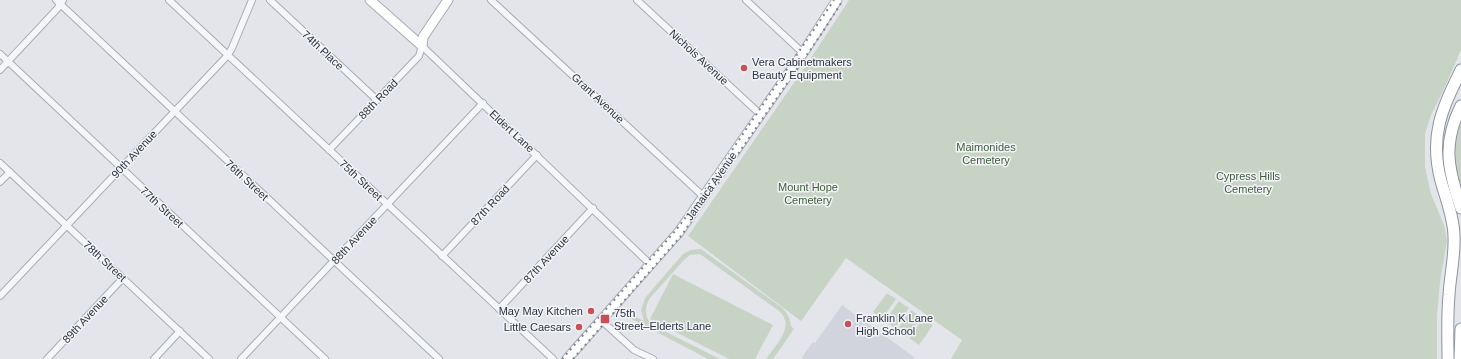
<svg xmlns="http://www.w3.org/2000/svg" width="1461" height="359" font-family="Helvetica,sans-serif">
  <rect width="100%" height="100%" fill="#e3e5ea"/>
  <path fill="#d1d4dc" d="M842,305L914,357L913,359H803L802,357L813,342L815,343Z"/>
  <g fill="#c7d4c5">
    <path d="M849,0H1461V50L1444,89L1431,115L1425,134V167L1431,194L1444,225L1447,241L1440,282L1437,316V359H951L962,340L846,258L801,321L688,236L809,61Z"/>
    <path d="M1461,116V191C1453,176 1453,148 1456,131C1457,126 1459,121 1461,116Z"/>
    <path d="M701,249L781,307C787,312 790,318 791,326L794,329L773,359H766C776,345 796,326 779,311L700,254L690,255L684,260L650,298C644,308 644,318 654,326L720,359H708L628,317L630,314L644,321L641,310L645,298L683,254L691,250Z"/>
    <path d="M673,274L773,325L755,359H729L650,319Z"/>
    <path d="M887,293L896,299L882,319L873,312Z"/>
    <path d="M899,301L909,308L895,328L885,321Z"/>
    <path d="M911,310L921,317L907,337L897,330Z"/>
    <path d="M923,319L933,325L919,345L909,338Z"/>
  </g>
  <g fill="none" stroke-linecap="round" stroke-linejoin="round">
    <defs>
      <g id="street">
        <path d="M56,0L439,359"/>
        <path d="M169,0L553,359"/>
        <path d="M270,0L377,100"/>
        <path d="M491,0L704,197"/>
        <path d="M637,0L761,115"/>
        <path d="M746,0L803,53"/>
        <path d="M0,54L325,359"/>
        <path d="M0,70L57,9L63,0"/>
        <path d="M329,150L419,56L422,46L651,265"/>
        <path d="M0,163L209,359"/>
        <path d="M0,182L10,172"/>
        <path d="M442,256L537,155"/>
        <path d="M0,296L228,55L232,48L252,0"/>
        <path d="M499,309L593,208"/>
        <path d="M602,321L634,350L653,359"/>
        <path d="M47,359L123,278"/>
        <path d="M154,359L180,331"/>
        <path d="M241,359L483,103"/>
      </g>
      <g id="secondary">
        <path d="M370,0L422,46"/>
        <path d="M422,46L423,37L448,0"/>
        <path d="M567,359L679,232L803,53L837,0"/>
      </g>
      <g id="highway">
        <path d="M1461,106C1442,144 1448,169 1461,208"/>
        <path d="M1448,359C1448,338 1447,316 1449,295C1450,276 1455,256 1454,237C1454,218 1446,199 1441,181C1429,136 1442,109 1461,70"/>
        <path d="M1460,359L1461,329"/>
      </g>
    </defs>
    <use href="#street" stroke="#a8acb4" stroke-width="8"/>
    <use href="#secondary" stroke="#a8acb4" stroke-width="11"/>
    <use href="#highway" stroke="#8b92a0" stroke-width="13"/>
    <use href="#street" stroke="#f5f6f9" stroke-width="6"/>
    <use href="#secondary" stroke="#fff" stroke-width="9"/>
    <use href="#highway" stroke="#fff" stroke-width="11"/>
    <g stroke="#7d8493" stroke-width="2" stroke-dasharray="2 4" stroke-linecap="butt">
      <path d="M562,359L676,230L692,209L834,0"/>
      <path d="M573,359L681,236L822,33L843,0"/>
    </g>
  </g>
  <g fill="#c75059" stroke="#f3f4f8" stroke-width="1.5">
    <circle cx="744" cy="68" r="4"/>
    <circle cx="591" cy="311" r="4"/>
    <rect x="600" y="314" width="10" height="10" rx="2"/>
    <circle cx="848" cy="324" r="4"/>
    <circle cx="579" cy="327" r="4"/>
  </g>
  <g text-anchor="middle" stroke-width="3" stroke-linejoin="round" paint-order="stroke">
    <g font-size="11" fill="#2c3241" stroke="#f3f4f8">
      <text transform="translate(323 50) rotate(43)" y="4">74th Place</text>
      <text transform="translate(699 57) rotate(43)" y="4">Nichols Avenue</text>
      <text transform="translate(598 98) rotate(43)" y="4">Grant Avenue</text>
      <text transform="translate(378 99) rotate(-46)" y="4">88th Road</text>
      <text transform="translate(512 131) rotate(43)" y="4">Eldert Lane</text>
      <text transform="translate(134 154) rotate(-47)" y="4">90th Avenue</text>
      <text transform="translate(247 180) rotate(43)" y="4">76th Street</text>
      <text transform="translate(361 180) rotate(43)" y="4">75th Street</text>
      <text transform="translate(711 186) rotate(-55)" y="4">Jamaica Avenue</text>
      <text transform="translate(490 205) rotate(-47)" y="4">87th Road</text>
      <text transform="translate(162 207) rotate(43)" y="4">77th Street</text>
      <text transform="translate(354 240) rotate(-47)" y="4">88th Avenue</text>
      <text transform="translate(546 259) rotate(-47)" y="4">87th Avenue</text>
      <text transform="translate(105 261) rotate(43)" y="4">78th Street</text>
      <text transform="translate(85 319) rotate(-47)" y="4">89th Avenue</text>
    </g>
    <g font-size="11" fill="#2c3241" stroke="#f3f4f8" text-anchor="start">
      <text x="752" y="66">Vera Cabinetmakers<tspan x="752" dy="13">Beauty Equipment</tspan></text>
      <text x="583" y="315" text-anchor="end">May May Kitchen</text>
      <text x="614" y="317">75th<tspan x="614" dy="13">Street–Elderts Lane</tspan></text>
      <text x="856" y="322">Franklin K Lane<tspan x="856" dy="13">High School</tspan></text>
      <text x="571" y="331" text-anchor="end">Little Caesars</text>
    </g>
    <g font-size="11" fill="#3e5c3a" stroke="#f3f4f8">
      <text x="986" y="151">Maimonides<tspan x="986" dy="13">Cemetery</tspan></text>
      <text x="1248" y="180">Cypress Hills<tspan x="1248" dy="13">Cemetery</tspan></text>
      <text x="808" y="191">Mount Hope<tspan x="808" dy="13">Cemetery</tspan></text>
    </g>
  </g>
</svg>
